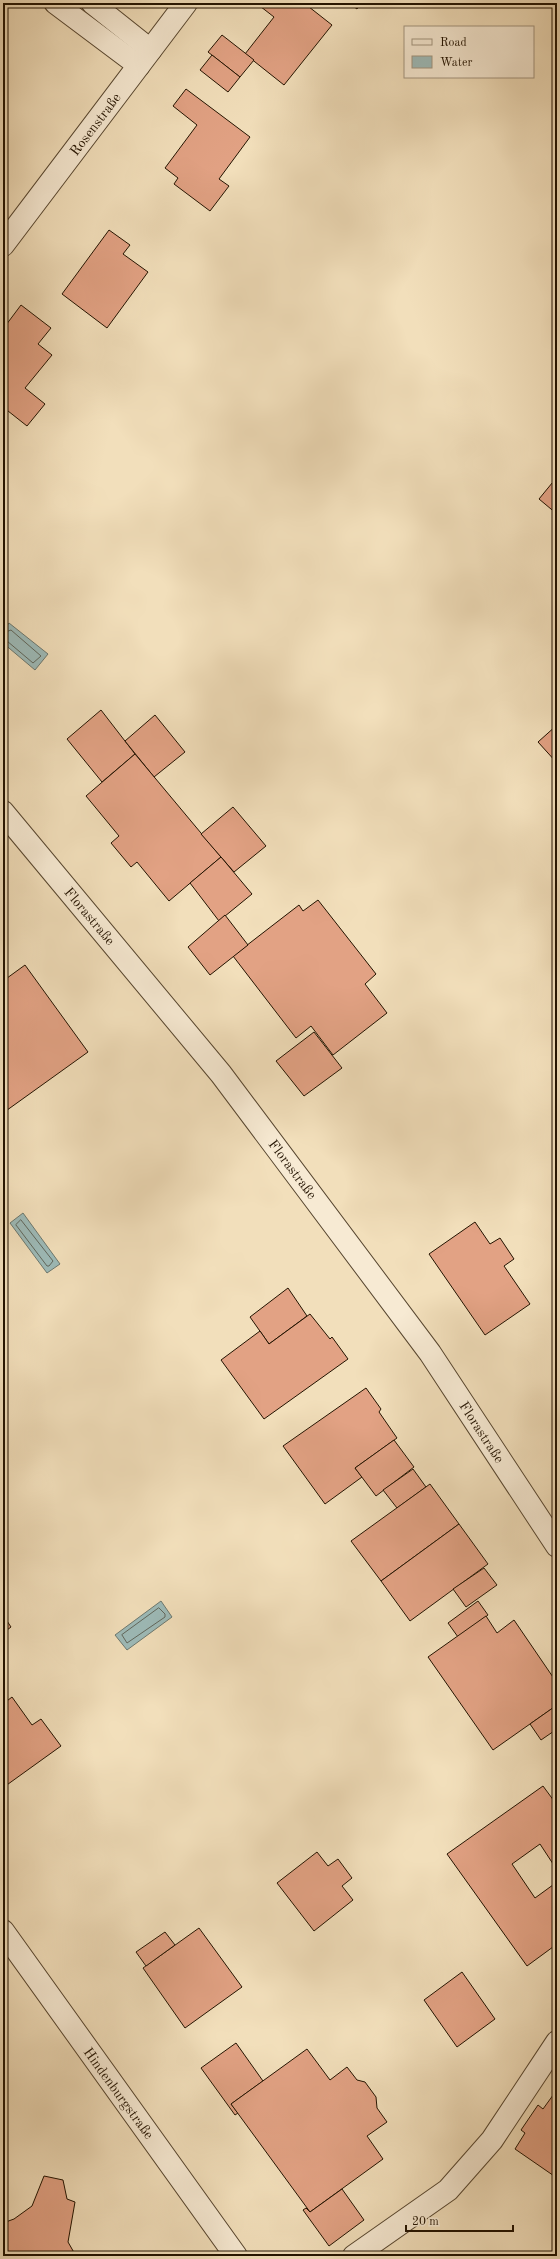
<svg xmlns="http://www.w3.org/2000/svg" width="560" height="2259" font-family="'Old Standard TT',serif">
  <rect width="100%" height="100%" fill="#f2dfbb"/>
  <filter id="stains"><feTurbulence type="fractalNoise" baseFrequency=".005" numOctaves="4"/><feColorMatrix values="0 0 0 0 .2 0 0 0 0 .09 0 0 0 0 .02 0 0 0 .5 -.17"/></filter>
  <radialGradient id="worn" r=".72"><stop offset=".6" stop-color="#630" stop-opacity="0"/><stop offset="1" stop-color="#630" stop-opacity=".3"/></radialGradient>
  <g fill="#9dbbb9" stroke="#6c786f">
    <path d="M9,623L48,654L35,670L3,643V631Z"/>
    <path d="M23,1213L60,1264L47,1273L10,1223Z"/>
    <path d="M161,1601L172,1617L127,1650L115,1635Z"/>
  </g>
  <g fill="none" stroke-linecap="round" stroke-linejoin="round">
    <g stroke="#60675c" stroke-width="1">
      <path d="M3,633L11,630L41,656L33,663L7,641L3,640"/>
      <path d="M21,1220L53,1261L49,1266H47L16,1225Z"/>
      <path d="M159,1608L165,1614V1617L127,1643L122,1635Z"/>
    </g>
  </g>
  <g fill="#e2a284" stroke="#231300">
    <path d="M256,3H304L332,25L284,85L245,54L274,17Z"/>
    <path d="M349,3H361L357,9Z"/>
    <path d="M222,35L254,60L240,77L208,52Z"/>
    <path d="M212,55L240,77L228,92L200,70Z"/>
    <path d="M186,89L250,137L219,179L229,186L210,211L174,184L178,178L165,168L197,125L173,106Z"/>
    <path d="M109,230L130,245L123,254L148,272L107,328L62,294Z"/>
    <path d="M21,305L51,328L38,344L52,355L25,388L45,404L27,426L3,407V329Z"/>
    <path d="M557,477V514L539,499Z"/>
    <path d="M101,710L135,754L102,782L67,739Z"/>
    <path d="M155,715L185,752L154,777L125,741Z"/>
    <path d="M557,725V763L538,742Z"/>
    <path d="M135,754L221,857L169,901L137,862L131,867L111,843L119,836L86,796Z"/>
    <path d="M233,807L266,846L234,872L201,834Z"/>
    <path d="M221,857L252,894L219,921L190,883Z"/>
    <path d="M318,900L376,974L365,984L387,1013L333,1055L311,1026L296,1038L233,956L299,905L303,911Z"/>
    <path d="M225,915L248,945L210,975L188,947Z"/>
    <path d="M25,965L88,1052L3,1113V981Z"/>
    <path d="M314,1032L342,1068L304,1096L276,1061Z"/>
    <path d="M475,1222L490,1244L500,1238L514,1259L504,1266L530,1304L485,1335L429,1254Z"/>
    <path d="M288,1288L307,1316L269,1344L250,1317Z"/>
    <path d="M310,1314L330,1339L332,1337L348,1359L264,1419L221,1360L260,1331L269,1344Z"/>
    <path d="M366,1388L381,1409L379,1412L397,1438L355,1468L362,1477L325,1504L283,1446Z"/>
    <path d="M394,1440L414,1467L376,1496L355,1468Z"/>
    <path d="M413,1469L426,1487L397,1508L383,1490Z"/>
    <path d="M430,1484L459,1524L381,1581L351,1541Z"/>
    <path d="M459,1524L488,1564L410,1621L381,1581Z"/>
    <path d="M484,1568L497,1585L466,1607L453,1589Z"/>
    <path d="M478,1601L488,1615L458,1637L448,1623Z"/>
    <path d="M3,1615L11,1627L3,1633Z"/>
    <path d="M486,1616L497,1633L514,1620L557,1683V1705L493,1750L428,1657Z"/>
    <path d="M12,1697L32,1725L41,1719L61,1746L4,1787L3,1704Z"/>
    <path d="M557,1705V1729L541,1740L530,1724Z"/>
    <path d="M543,1786L557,1805V1870L540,1844L512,1864L535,1898L557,1882V1944L527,1966L447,1854Z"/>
    <path d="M317,1852L328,1866L338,1859L352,1878L342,1886L353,1900L314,1931L277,1883Z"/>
    <path d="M199,1928L242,1987L185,2028L143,1968Z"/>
    <path d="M165,1932L175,1945L146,1966L136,1952Z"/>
    <path d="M462,1972L495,2019L457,2047L424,2000Z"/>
    <path d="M236,2043L263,2081L231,2104L238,2113L235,2115L201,2068Z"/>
    <path d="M307,2049L330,2080L347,2067L357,2080L365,2082L376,2097L377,2108L387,2122L367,2136L383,2159L310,2212L231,2104Z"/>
    <path d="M556,2091L557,2092V2178L515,2149L525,2133L521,2130L538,2105L543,2109Z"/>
    <path d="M44,2176L63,2180L67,2199L75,2202L68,2242L76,2256H3V2223L14,2219L32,2206Z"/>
    <path d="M342,2189L364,2220L329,2246L303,2210L306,2208L310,2212Z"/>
  </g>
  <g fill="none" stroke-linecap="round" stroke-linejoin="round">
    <defs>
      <g id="service">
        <path d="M55,3L139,66"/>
        <path d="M92,3L151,50"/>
      </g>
      <g id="minor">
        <path d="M3,245L186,3"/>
        <path d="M3,812L221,1074L430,1353L557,1546"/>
        <path d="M3,1931L236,2256"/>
        <path d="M354,2256L448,2190L492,2140L557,2042"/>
      </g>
    </defs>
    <use href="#service" stroke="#57462f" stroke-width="23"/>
    <use href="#minor" stroke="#57462f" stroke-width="24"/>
    <use href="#service" stroke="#f7ead3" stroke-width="21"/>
    <use href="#minor" stroke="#f7ead3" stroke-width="22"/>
  </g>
  <g text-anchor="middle" stroke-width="3" stroke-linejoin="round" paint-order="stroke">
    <g font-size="14" fill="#231300" stroke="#f7ead3">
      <text transform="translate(95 124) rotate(-53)" y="5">Rosenstraße</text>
      <text transform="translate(90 916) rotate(50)" y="5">Florastraße</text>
      <text transform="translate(293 1169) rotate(53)" y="5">Florastraße</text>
      <text transform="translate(482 1432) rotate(57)" y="5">Florastraße</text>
      <text transform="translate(119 2093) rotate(54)" y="5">Hindenburgstraße</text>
    </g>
  </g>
  <rect width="560" height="2259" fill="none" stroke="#f2dfbb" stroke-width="16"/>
  <rect x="4" y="4" width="552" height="2251" fill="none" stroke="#231300" stroke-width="2"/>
  <rect x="8" y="8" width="544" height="2243" fill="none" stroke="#231300"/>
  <rect x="404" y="26" width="130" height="52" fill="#f7ead3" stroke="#a2947f"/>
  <rect x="412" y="39" width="20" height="6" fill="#f7ead3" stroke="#a2947f"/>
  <text x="440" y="46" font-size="12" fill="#231300">Road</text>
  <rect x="412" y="56" width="20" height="12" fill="#9dbbb9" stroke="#a2947f"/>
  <text x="440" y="66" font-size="12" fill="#231300">Water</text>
  <path d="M406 2225v6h107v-6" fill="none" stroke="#231300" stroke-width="2"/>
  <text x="412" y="2225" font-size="12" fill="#231300" stroke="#f7ead3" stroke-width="3" paint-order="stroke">20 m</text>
  <rect width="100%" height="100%" filter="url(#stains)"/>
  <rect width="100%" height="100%" fill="url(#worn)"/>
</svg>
